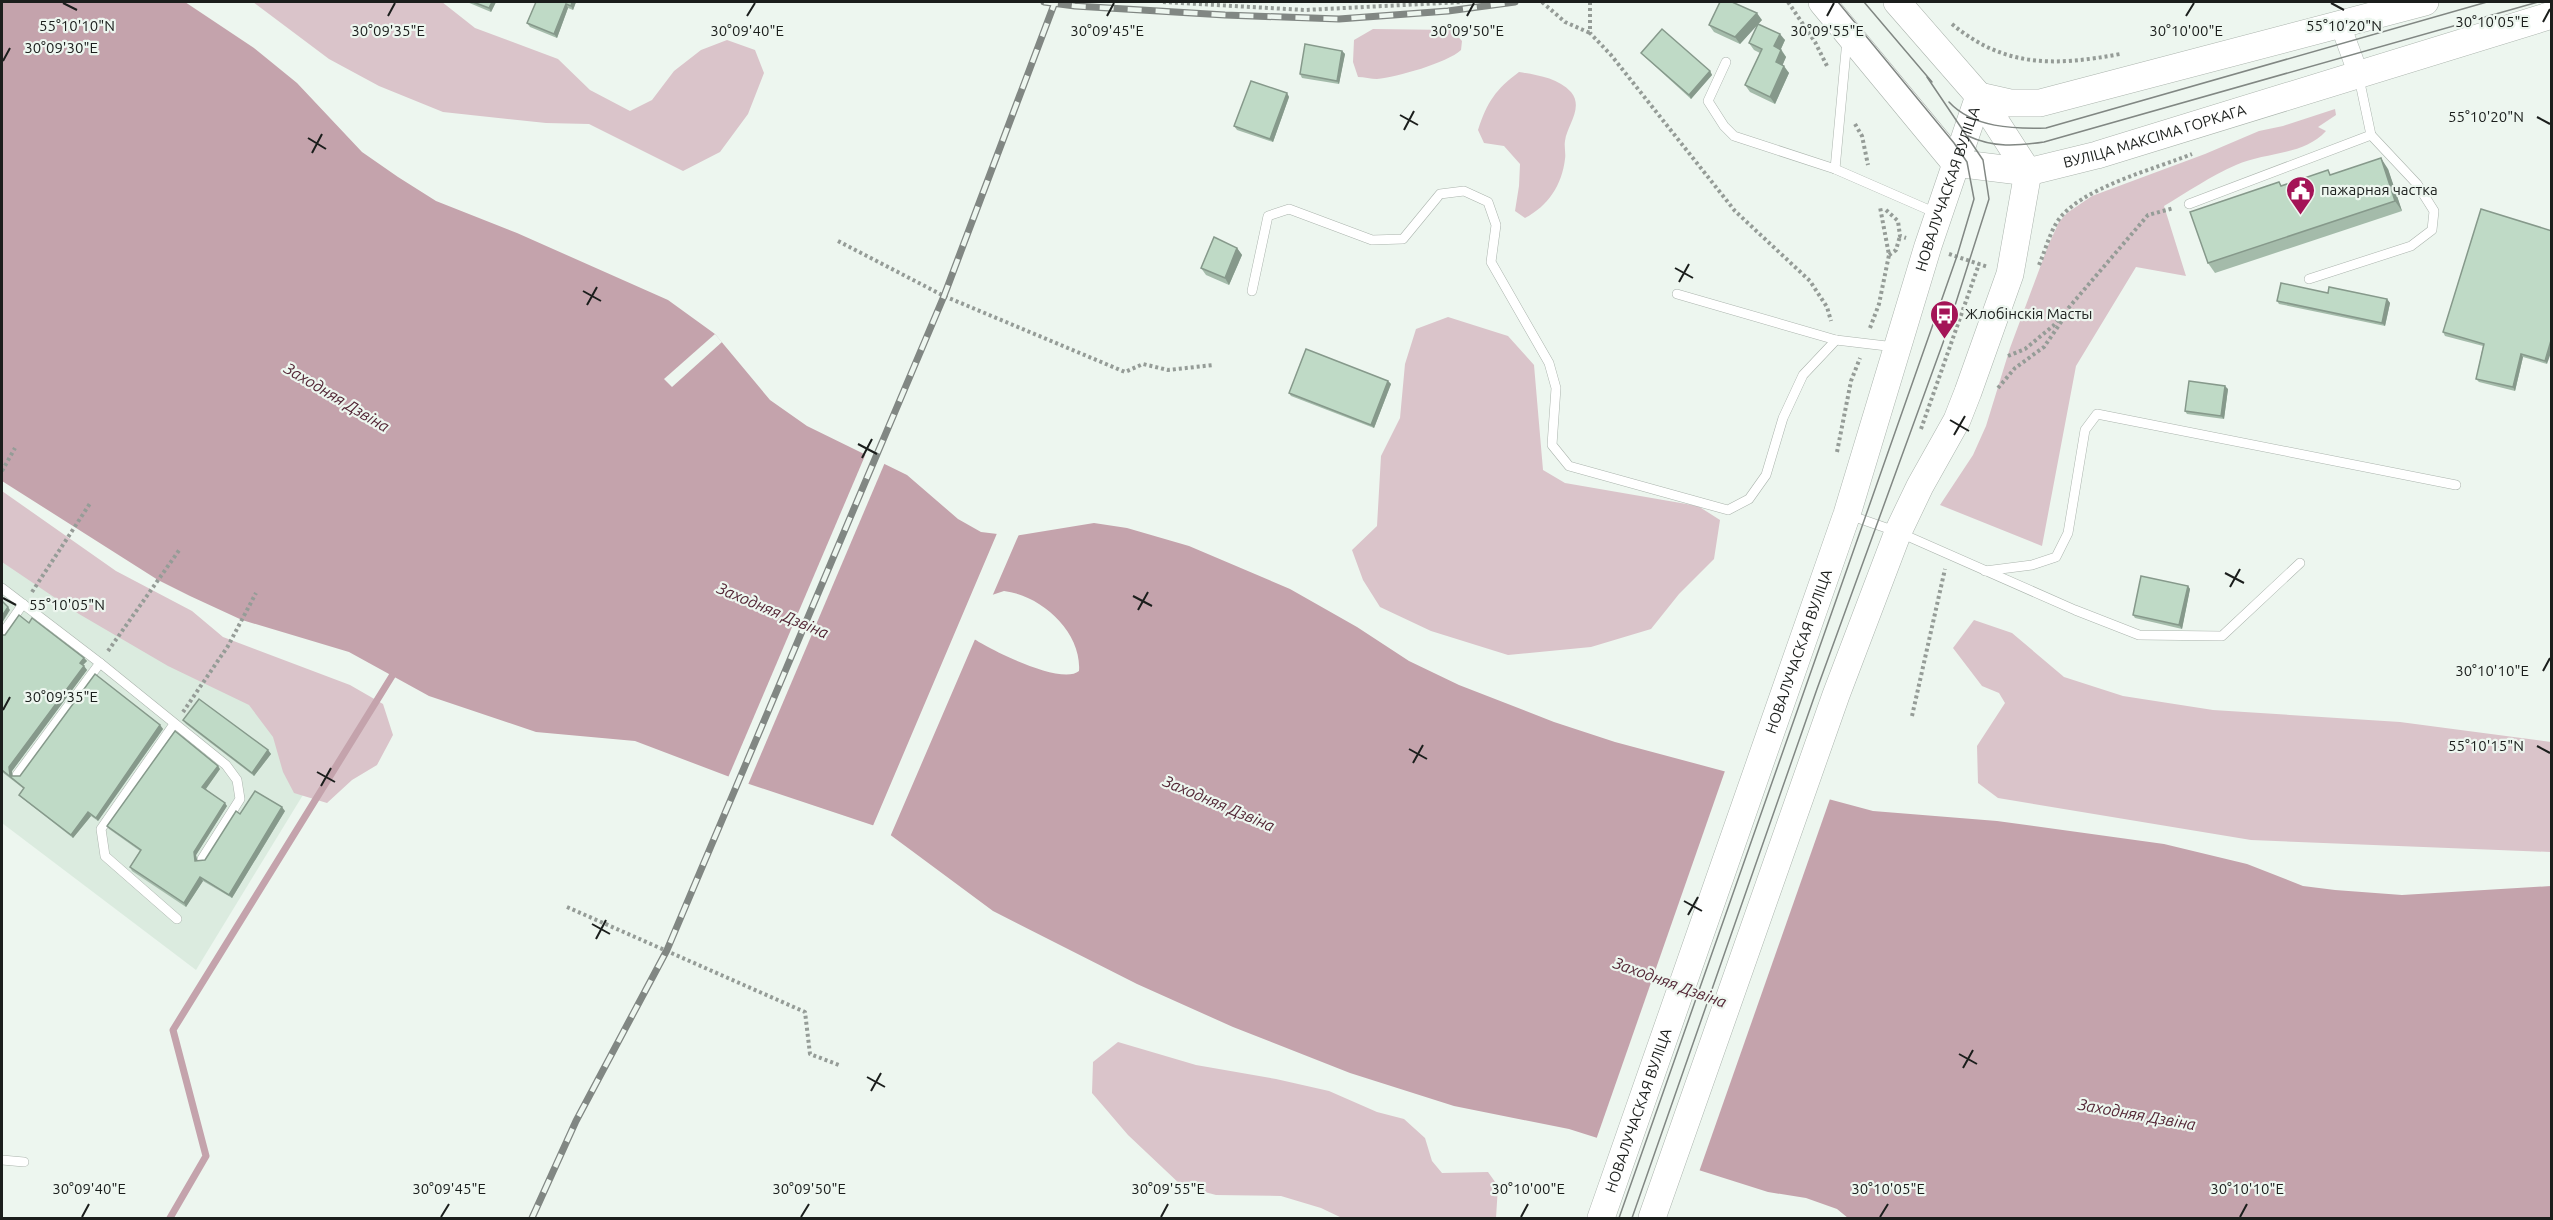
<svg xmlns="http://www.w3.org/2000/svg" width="2553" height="1220" font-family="Ubuntu,sans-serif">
  <rect width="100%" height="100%" fill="#edf6ef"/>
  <path fill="#dbebdf" d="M2,529L339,736L196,970L2,823Z"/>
  <g fill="#dac4ca">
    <path d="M253,2H442L475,28L558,59L590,90L630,111L652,100L674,71L701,50L727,40L755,50L764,73L748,114L720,152L683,171L589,124L546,123L443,112L379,86L329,59Z"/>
    <path d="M1373,29L1452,30L1462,41L1461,50C1447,63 1397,77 1377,79C1371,79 1364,77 1358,77L1353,62L1354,40Z"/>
    <path d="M1519,72C1537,75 1558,78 1571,92C1584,108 1567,125 1565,141C1564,147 1566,153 1565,159C1562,185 1548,206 1525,218L1515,211L1519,186L1520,164L1504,146L1484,143L1478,130C1487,102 1496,89 1519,72Z"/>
    <path d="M2335,109L2336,115L2318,127L2326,131C2303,156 2265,152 2236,165C2211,176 2187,192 2164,206L2186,276L2136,267L2076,366L2042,546L1940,505L1973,455L1986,426L2010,348L2048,246L2059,222L2067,213L2092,196L2205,154L2259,131L2283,126Z"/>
    <path d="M1448,317L1508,336L1534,365L1543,470L1565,483L1698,506L1720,520L1714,559L1679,594L1651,629L1591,647L1508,655L1431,631L1380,607L1363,580L1352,550L1377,526L1381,456L1400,418L1405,364L1416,329Z"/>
    <path d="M2,491L116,571L192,611L223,637L350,685L383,704L393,735L377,765L352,780L327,803L294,793L283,772L273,737L249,705L168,666L79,614L2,562Z"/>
    <path d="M1974,620L2012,633L2064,677L2123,696L2213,710L2400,722L2551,742V852L2251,840L1998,798L1978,783L1977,746L2005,703L1999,693L1982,686L1953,648Z"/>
    <path d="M1118,1042L1196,1065L1276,1079L1329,1091L1377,1112L1404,1119L1425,1138L1432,1161L1442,1173L1488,1172L1498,1186L1496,1218H1342L1321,1208L1281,1196L1216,1195L1182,1186L1128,1135L1092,1093L1093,1062Z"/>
  </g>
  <path fill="#c4a3ac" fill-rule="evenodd" d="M2,2H185L254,48L297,83L362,152L398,177L436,201L517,233L668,300L715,334L770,400L807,426L907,475L958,519L981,532L1014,536L1094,523L1127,528L1189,546L1290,589L1357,627L1409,661L1459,685L1554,722L1615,742L1873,811L1997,821L2164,844L2247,864L2303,886L2335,890L2402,895L2551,886V1218H1848L1837,1209L1806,1198L1768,1192L1569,1129L1454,1106L1350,1073L1233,1027L1137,984L993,911L881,828L743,782L635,741L536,732L429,696L349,652L242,620L190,596L158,580L2,481ZM1004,591C1041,595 1082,632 1079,671C1061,686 986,648 968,635L970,616L992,595Z"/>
  <g fill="#edf6ef">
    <path d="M715,334L722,342L672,387L664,379Z"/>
    <path d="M867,451L886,460L747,787L727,780Z"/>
    <path d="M998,531L1020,532L991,599L973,617L971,633L976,637L890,837L872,828Z"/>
    <path d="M1726,768L1831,796L1699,1172L1596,1140Z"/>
  </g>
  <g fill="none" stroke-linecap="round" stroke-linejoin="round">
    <path stroke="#c4a3ac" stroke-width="7" d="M170,1218L206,1156L173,1030L392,676"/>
    <defs>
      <g id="lane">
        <path d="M1726,62L1708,101L1724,126L1734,136L1835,169L1936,213"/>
        <path d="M1835,169L1847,40"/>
        <path d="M2189,204L2371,135L2359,78"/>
        <path d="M2309,279L2411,246L2432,230L2434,211L2417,184L2371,135"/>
        <path d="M1252,291L1268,216L1289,209L1372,240L1403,239L1440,194L1464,191L1488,202L1496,225L1491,262L1549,363L1556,388L1552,445L1569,466L1728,510L1749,499L1766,475L1783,418L1803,375L1836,340"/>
        <path d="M1677,294L1836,340L1895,347"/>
        <path d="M1849,515L1898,532L2075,610L2139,635L2222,636L2300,563"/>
        <path d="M1985,571L2032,565L2056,557L2068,533L2085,430L2097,414L2456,485"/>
        <path d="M2,588L100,663L226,765L237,780L240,799L202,859"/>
        <path d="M2,634L23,604"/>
        <path d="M174,724L101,829L105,856L177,919"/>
        <path d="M17,775L100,663"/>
        <path d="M2,1160L24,1162"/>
      </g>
      <path id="street" d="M2340,24L2358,73"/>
      <g id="secondary">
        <path id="s1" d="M1822,2L1955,163L2028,172L2097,155L2552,15"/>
        <path d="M1979,96L2010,103H2040L2425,2"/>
        <path id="s2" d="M1601,1218L1847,514L1928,246L1979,96"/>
        <path d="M1652,1218L1836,695L1898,532L1920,486L1957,420L1968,392L2010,274L2028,172L1979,96L1897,2"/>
      </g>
    </defs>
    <use href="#lane" stroke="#abb4ad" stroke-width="10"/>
    <use href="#street" stroke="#abb4ad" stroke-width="21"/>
    <use href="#secondary" stroke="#abb4ad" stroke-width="28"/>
    <g stroke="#959c97" stroke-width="4" stroke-dasharray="3 3" stroke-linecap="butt">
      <path d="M1163,2L1305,10L1463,2"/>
      <path d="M1542,2L1565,22L1590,33"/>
      <path d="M1590,2V33L1611,55L1735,211L1810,281L1827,307L1831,321"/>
      <path d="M1788,2L1815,42L1827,66"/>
      <path d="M1952,24C2005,68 2055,66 2120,54"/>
      <path d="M1855,124L1862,136L1868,165"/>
      <path d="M1886,210L1898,221L1900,236L1906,238"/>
      <path d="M838,241L944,296L1125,372L1143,364L1168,370L1213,365"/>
      <path d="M1949,254L1988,267"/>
      <path d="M1889,255L1896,250L1900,236"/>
      <path d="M2039,265C2045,251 2049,235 2057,222C2079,188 2155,169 2192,154"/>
      <path d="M1870,328L1879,304L1889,255L1880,207"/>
      <path d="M2008,356L2025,349L2053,326L2148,215L2174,208"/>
      <path d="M1998,388L2015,368L2044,347L2070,309"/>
      <path d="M1921,429L1979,264"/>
      <path d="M1837,452L1851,381L1860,358"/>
      <path d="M2,471L15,448"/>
      <path d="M32,592L91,502"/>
      <path d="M108,651L180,549"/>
      <path d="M183,712L228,646L256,593"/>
      <path d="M1912,716L1945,569"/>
      <path d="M567,907L805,1012L810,1054L839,1065"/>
    </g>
    <use href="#lane" stroke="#fff" stroke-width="9"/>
    <use href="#street" stroke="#fff" stroke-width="20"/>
    <use href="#secondary" stroke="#fff" stroke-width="27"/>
    <g stroke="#818783" stroke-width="1.5">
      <path d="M1864,2L1932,82"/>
      <path d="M1949,102C1973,128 2014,129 2046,128L2487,2"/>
      <path d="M1968,136C1994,148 2017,146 2044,142L2538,2"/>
      <path d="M1619,1218L1957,256L1974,199L1967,162L1954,143L1838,2"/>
      <path d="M1632,1218L1817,689L1944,340L1989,199L1983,160L1927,77"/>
    </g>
    <defs>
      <g id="rail">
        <path d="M1044,2L1075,6L1225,15L1339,19L1448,11L1515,2"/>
        <path d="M532,1218L576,1121L667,950L944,296L1055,2"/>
      </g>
    </defs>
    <use href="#rail" stroke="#818783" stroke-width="7"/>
    <use href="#rail" stroke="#edf6ef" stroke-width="4.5" stroke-dasharray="14" stroke-linecap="butt"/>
  </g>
  <g fill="#a4bbaa">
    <path d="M467,2H496L491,12Z"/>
    <path d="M536,2H576L573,10L568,8L557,38L530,27L527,23Z"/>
    <path d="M1762,20L1758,24L1785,40L1781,49L1786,57L1782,65L1789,73L1775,104L1750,92L1745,85L1760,53L1754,50L1749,43L1758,24L1740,44L1714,32L1709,25Z"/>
    <path d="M1342,51L1345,54L1339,84L1302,78L1300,74Z"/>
    <path d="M1641,53L1710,71L1712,75L1691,99L1644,56Z"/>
    <path d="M1287,93L1289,97L1273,142L1237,130L1234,126Z"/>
    <path d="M2388,169L2402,211L2215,273L2208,263L2282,186L2331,175Z"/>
    <path d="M2481,209L2547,364L2523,357L2515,391L2479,382L2476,379L2483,346L2445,336L2443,332Z"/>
    <path d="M1237,248L1242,255L1229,285L1206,275L1201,268Z"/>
    <path d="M2328,293L2387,299L2390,303L2385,326L2279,304L2277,301Z"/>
    <path d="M1388,381L1391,384L1374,428L1291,396L1289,393Z"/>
    <path d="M2228,389L2224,419L2187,414L2185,411Z"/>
    <path d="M2188,586L2190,589L2182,629L2135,618L2133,615Z"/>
    <path d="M29,623L84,658L87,661L83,665L87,670L12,771V776H20L160,725L163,729L98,821L91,816L73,838L22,798L19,795L24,789L2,772V635H5Z"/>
    <path d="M183,720L268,750L271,754L254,776L186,724Z"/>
    <path d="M220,769L206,789L227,806L196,855L197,861L205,860L240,814L285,811L232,898L203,881L186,907L132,871L130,867L140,851L109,829L107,826Z"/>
  </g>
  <g fill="#86998b">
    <path d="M492,2H496L491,12L489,8Z"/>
    <path d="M572,2H576L573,10L571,6Z"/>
    <path d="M566,4L568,8L557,38L554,34Z"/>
    <path d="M1757,13L1762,20L1740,44L1735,37Z"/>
    <path d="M1780,34L1785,40L1779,53L1774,46Z"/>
    <path d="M1781,50L1786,57L1781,69L1776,62Z"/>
    <path d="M1342,51L1345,54L1339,84L1337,81Z"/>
    <path d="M1784,66L1789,73L1775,104L1770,97Z"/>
    <path d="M1710,71L1712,75L1691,99L1689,95Z"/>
    <path d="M1287,93L1289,97L1273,142L1270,139Z"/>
    <path d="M2381,158L2388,169L2402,211L2395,201Z"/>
    <path d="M1237,248L1242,255L1229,285L1225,278Z"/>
    <path d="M2387,299L2390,303L2385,326L2382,323Z"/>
    <path d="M2552,337V350L2547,364L2545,361Z"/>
    <path d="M2521,354L2523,357L2515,391L2513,387Z"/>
    <path d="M1388,381L1391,384L1374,428L1371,425Z"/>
    <path d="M2225,386L2228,389L2224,419L2221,416Z"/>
    <path d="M2188,586L2190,589L2182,629L2179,625Z"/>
    <path d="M8,607L10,610L2,623V616Z"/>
    <path d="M84,658L87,661L82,666L80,663Z"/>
    <path d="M84,666L87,670L12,771L13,780L10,776L9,767Z"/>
    <path d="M160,725L163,729L98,821L96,818Z"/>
    <path d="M268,750L271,754L254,776L252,773Z"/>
    <path d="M218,766L220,769L205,790L202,787Z"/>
    <path d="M225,803L227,806L196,855L198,864L195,861L194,852Z"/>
    <path d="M282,807L285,811L232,898L229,895Z"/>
    <path d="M88,812L91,816L73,838L71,835Z"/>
    <path d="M200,877L203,881L186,907L184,903Z"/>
  </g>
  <g fill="#bfdac6" stroke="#86998b" stroke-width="1.5">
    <path d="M473,2H492L489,8Z"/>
    <path d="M536,2H572L571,6L566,4L554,34L527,23Z"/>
    <path d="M1720,2H1732L1757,13L1735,37L1709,25Z"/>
    <path d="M1758,24L1780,34L1774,46L1781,50L1776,62L1784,66L1770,97L1745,85L1762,49L1749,43Z"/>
    <path d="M1662,29L1710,71L1689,95L1641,53Z"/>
    <path d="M1305,44L1342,51L1337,81L1300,74Z"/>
    <path d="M1251,81L1287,93L1270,139L1234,126Z"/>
    <path d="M2381,158L2395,201L2208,263L2190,212L2279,182L2281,186L2328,170L2330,175Z"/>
    <path d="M2481,209L2552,231V337L2545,361L2521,354L2513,387L2476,379L2484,344L2443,332Z"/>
    <path d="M1214,237L1237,248L1225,278L1201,268Z"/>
    <path d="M2281,283L2328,293L2329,287L2387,299L2382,323L2277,301Z"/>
    <path d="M1306,349L1388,381L1371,425L1289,393Z"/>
    <path d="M2189,381L2225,386L2221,416L2185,411Z"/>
    <path d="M2141,576L2188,586L2179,625L2133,615Z"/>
    <path d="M2,601L8,607L2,616Z"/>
    <path d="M19,615L29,623L32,618L84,658L80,663L84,666L9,767L10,776H20L95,674L160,725L96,818L88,812L71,835L19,795L24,788L2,770V635H5Z"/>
    <path d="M199,699L268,750L252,773L183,720Z"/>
    <path d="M175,731L218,766L202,787L225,803L194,852L195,861L205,860L236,811L240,814L255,791L282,807L229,895L200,877L184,903L130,867L141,850L107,826Z"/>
  </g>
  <path fill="none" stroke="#1b1e1c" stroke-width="2" d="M63,3L77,10M2331,3L2344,10M388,16L395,3M747,16L755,3M1107,16L1114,3M1467,16L1474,3M1827,16L1834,3M2186,16L2194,3M2543,22L2550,9M3,61L10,48M1400,115L1418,125M2537,117L2550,124M1404,130L1414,111M308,138L326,149M312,153L322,134M1675,268L1693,278M1679,282L1689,264M583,291L601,301M587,305L597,287M1950,420L1969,431M1954,435L1965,416M858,444L877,454M862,458L872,439M2225,573L2244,583M2230,587L2240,569M1133,596L1152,606M3,598L16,605M1138,610L1148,592M2543,671L2550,658M3,710L10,697M2537,746L2550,753M1409,749L1427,759M1413,763L1423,745M317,772L335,782M321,786L331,768M1684,901L1702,911M1688,915L1698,897M592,924L610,934M596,939L606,920M1959,1054L1977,1064M1963,1068L1973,1050M867,1077L885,1087M871,1091L881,1073M82,1217L89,1204M441,1217L449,1204M801,1217L809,1204M1161,1217L1168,1204M1521,1217L1528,1204M1880,1217L1888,1204M2240,1217L2247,1204"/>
  <defs>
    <symbol id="civic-pin" viewBox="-11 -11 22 30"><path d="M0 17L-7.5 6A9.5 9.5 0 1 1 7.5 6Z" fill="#a41457" stroke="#edf6ef"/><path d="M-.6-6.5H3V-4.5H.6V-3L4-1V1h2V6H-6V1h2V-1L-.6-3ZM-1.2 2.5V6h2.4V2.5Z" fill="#fff"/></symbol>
    <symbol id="bus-pin" viewBox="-11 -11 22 30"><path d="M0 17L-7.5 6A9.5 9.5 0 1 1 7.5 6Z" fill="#a41457" stroke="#edf6ef"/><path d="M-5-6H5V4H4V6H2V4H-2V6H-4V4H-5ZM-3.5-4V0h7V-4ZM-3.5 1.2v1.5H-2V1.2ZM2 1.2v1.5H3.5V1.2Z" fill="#fff"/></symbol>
  </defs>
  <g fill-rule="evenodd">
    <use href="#civic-pin" x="2284" y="174" width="33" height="45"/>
    <use href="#bus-pin" x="1928" y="298" width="33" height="45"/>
  </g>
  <g text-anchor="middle" stroke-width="4.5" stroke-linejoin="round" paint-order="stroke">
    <g font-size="15" fill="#1b1e1c" stroke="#edf6ef">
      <text dy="5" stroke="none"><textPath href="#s1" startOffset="414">ВУЛІЦА МАКСІМА ГОРКАГА</textPath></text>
      <text dy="5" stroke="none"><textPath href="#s2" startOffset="1086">НОВАЛУЧАСКАЯ ВУЛІЦА</textPath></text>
      <text dy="5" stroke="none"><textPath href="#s2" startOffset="600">НОВАЛУЧАСКАЯ ВУЛІЦА</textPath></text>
      <text dy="5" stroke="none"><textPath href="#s2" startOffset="114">НОВАЛУЧАСКАЯ ВУЛІЦА</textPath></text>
    </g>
    <g font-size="15" fill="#1b1e1c" stroke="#edf6ef" text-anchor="start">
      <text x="2321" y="195">пажарная частка</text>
      <text x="1965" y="319">Жлобінскія Масты</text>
    </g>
    <g font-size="16" font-style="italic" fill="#532635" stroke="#edf6ef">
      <text transform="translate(337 397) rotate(31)" y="6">Заходняя Дзвіна</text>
      <text transform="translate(773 610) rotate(23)" y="6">Заходняя Дзвіна</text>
      <text transform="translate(1219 803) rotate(23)" y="6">Заходняя Дзвіна</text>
      <text transform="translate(1670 982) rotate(20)" y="6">Заходняя Дзвіна</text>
      <text transform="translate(2137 1114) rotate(10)" y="6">Заходняя Дзвіна</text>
    </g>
  </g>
  <g font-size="15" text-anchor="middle" fill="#1b1e1c" stroke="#edf6ef" stroke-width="4.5" stroke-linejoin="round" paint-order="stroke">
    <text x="2492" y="27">30°10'05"E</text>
    <text x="77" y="31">55°10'10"N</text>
    <text x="2344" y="31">55°10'20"N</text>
    <text x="388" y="36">30°09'35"E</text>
    <text x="747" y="36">30°09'40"E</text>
    <text x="1107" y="36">30°09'45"E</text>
    <text x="1467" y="36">30°09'50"E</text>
    <text x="1827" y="36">30°09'55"E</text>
    <text x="2186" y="36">30°10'00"E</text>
    <text x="61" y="53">30°09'30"E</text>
    <text x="2486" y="122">55°10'20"N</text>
    <text x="67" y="610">55°10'05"N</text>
    <text x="2492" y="676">30°10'10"E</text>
    <text x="61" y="702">30°09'35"E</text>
    <text x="2486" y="751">55°10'15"N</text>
    <text x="89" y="1194">30°09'40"E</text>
    <text x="449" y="1194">30°09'45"E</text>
    <text x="809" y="1194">30°09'50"E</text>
    <text x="1168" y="1194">30°09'55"E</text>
    <text x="1528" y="1194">30°10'00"E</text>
    <text x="1888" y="1194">30°10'05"E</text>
    <text x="2247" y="1194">30°10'10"E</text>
  </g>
  <rect width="2553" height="1220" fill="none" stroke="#1b1e1c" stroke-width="6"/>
</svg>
